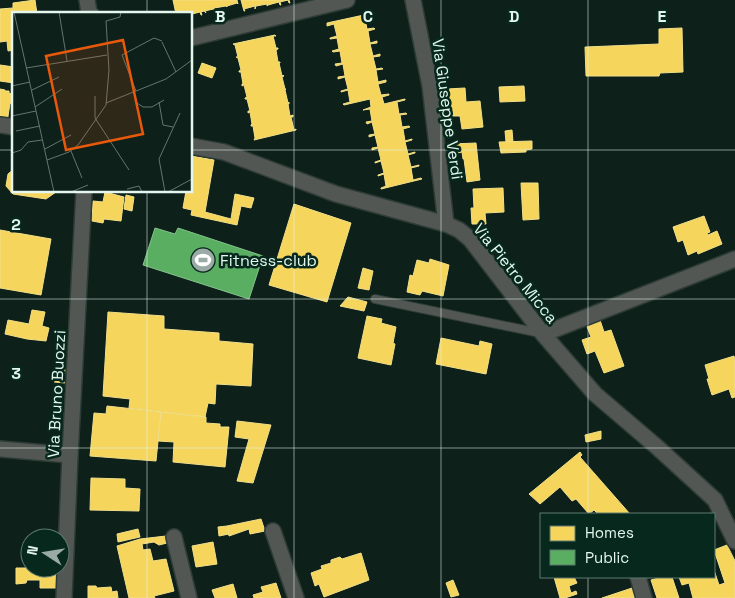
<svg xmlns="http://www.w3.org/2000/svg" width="735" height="598" font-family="'Space Grotesk',sans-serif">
  <rect width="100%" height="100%" fill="#0e201a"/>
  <g fill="#f6d55c" stroke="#f1df88">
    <path d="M35,0L37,14H14V50L8,51L7,41L0,42V9L13,8V3Z"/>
    <path d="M173,0H237L238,4L237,3L227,6V7L226,6L214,8L215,11L214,12L213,9L205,11L206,13L204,11L201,12L202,15H201L200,12L192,14V17H191V14H176Z"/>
    <path d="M241,0H289L290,3H289L288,0L280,2L281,5H280L279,2L268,5L267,6V4L256,6L255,9V6L244,9L245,11H244Z"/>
    <path d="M373,13V16L365,18L367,29L374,28L375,29L368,31L370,43L377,41V43L370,44L373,56L380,54V56L373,57L376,69L382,68L383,69L376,70L378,82L386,80V82L378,84L381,95L389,94V95L382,97L384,104L405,99V100L397,102L399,114L406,113L407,114L400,115L402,127L409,126L410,127L403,129L405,141L412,139V140L405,142L408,154L415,152V153L408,155L411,167L419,165V166L411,168L413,180L421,178L422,179L381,189V188L386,186L384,174L378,176V175L384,173L381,161L375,163V162L381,160L378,148L372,150V148L378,147L375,135L369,137V135L375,134L372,122L367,124L366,122L372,121L370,109L363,110L371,107L370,99L344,105L343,104L350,102L348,90L341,92V91L348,89L345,77L338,79V77L345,76L343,64L336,66L335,64L342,63L340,51L333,52L332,51L339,49L337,38L330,39V38L337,36L334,24L327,26V23Z"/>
    <path d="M682,28L683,72L660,73L659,76H586L585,47L659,44V29Z"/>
    <path d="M275,35L276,36H273L276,48H278V49L276,50L278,62H280V63H279L282,76L283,75L284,76L282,77L285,89H286L285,90L288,103L289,102V104H288L290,116L293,115V117H291L294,130L296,129V130L254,140L255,138L253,126H251V125L252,124L250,112L248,113V111H250L247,99H245V98L247,97L244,85L242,86V84H243L241,72H239V71L241,70L238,58L236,57H238L235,45L233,44Z"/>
    <path d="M202,63L216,68L212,78L198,73Z"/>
    <path d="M0,65L14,67V83L0,81Z"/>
    <path d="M524,86L525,101L500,102L499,87Z"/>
    <path d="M465,88L466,102L480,101L483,127L462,129L460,116H451L447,89Z"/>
    <path d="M0,89L5,90V91H9V93L14,95V102L13,104L10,103L7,123L0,122Z"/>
    <path d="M512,130L513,142H506L505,131Z"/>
    <path d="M532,141V149L526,150V152L501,153L499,142Z"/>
    <path d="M476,143L480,180L467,182L464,159H463L462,152L453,154L452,144Z"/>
    <path d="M191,156L214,160L205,212L231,219L235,194L254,198L251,208L241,206L237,225L191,215L192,210L183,208L186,191H191Z"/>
    <path d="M14,169V191L56,192L46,199L13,194L6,186L8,174Z"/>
    <path d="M521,183H538L539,219L523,220Z"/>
    <path d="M503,188L504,212L485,213L486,224H472L471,208H474L473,189Z"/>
    <path d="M105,192L124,197L121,221L104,219L103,223L92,221L93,201L103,202Z"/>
    <path d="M126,195L134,197L132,211L124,209Z"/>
    <path d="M294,204L351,223L327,302L269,285Z"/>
    <path d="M704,216L710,232L707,233L708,235L717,231L722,244L698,254L697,251L688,255L683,240L678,242L673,227Z"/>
    <path d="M0,230L51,239L41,295L0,288Z"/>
    <path d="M430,259L449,265L443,296L422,291L420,295L407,292L410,275L413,276L417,260L429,263Z"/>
    <path d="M363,268L373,271L369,290L358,288Z"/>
    <path d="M348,297L367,302L364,311L340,306Z"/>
    <path d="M32,310L45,312L42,326L49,328L46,341L27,339L5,334L8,320L29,324Z"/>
    <path d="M108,312L164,316V329L219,333V341L253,344L251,386L216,384L215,404L208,403L205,417L129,408L130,399L103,396Z"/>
    <path d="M367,316L382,319L381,323L396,327L393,343L395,344L391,365L358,358Z"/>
    <path d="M600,320L604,332L611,330L624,366L604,373L595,351L587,354L582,340L591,337L586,324Z"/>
    <path d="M441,338L479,346L480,341L492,344L486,374L436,364Z"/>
    <path d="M734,356L735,360V397L732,398L729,389L712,395L707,379H709L705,365Z"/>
    <path d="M55,368L65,369V383L54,382Z"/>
    <path d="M107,406L161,412L156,461L90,456L94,413L106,414Z"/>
    <path d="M161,412L206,417V423L220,424V427H229L225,467L173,462L174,442L158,441Z"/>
    <path d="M237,421L271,425L253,483L237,481L249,439L235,437Z"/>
    <path d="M601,431V439L586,442L585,435Z"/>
    <path d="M580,452L582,455L580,457L630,514H598L594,510L589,514L576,499L572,501L560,487L540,504L529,494Z"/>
    <path d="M91,478L125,479V488L140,489L139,511L90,510Z"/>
    <path d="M261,519L265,531L250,534L249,529L229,536L227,526Z"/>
    <path d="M227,526L229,534L219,536L218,527Z"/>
    <path d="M138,529L140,537L118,542L117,534Z"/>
    <path d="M166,536L167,543L159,545L154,542L142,544L143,550L150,549L153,561L166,559L174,591L154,596L155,598H129L117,546L140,539Z"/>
    <path d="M213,542L217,564L196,567L192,546Z"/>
    <path d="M727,545L735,561V598H693L689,583L682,585L679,577H714V570L719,585L725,583L714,550Z"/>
    <path d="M361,553L369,580L324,597L319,584L315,586L311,573L322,569L321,566L331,563V560L340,557L342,559Z"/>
    <path d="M30,564V568H57V588H40V580H27L26,583L16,584V568H26V566Z"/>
    <path d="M554,577H574L577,583L569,586L571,593L576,591L577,594L565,598H560Z"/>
    <path d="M662,577H672L679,598H657L651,580Z"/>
    <path d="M453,580L459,595L451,597L446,583Z"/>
    <path d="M276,583L281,598H254L253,595L263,592L261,587Z"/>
    <path d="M233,584L237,598H215L212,590Z"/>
    <path d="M88,586H96L97,588L111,587L112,592L117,591L118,598H88Z"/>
    <path d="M632,588L635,598H602Z"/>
  </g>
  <path fill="#5aae61" stroke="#83c48b" d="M155,228L175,234L178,228L263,256L249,299L143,265Z"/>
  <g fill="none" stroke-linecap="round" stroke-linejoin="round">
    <defs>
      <path id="service" d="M375,299L540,333"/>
      <g id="minor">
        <path d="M87,0L89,12L91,14"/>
        <path d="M413,0L430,86L446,224"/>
        <path d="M191,38L347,0"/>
        <path d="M0,125L14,127"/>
        <path d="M191,146L224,152L336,194L446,224L459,230L470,239L543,334L595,394L657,447L715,500L735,541"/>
        <path d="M543,334L735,259"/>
        <path d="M0,449L70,455"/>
        <path d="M273,531L296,598"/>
        <path d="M174,537L189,598"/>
        <path d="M638,577L644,598"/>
        <path d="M64,598L70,455L84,191"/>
      </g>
    </defs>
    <use href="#service" stroke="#2e3c37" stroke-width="10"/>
    <use href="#minor" stroke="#2e3c37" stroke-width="18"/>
    <use href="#service" stroke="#535754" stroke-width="8"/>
    <use href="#minor" stroke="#535754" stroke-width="15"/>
  </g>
  <path fill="none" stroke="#e4f6ee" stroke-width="1" stroke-opacity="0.55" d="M147,0V14M294,0V598M441,0V598M588,0V514M0,150H14M191,150H735M147,191V598M0,299H735M0,448H735M588,577V598"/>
  <defs>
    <symbol id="stadium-disc" viewBox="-11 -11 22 22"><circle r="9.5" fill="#99aba4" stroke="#06281d"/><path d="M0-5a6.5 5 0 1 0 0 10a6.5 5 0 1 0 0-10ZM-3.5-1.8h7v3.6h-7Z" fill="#fff"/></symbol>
  </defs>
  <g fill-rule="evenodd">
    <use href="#stadium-disc" x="189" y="246" width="28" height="28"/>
  </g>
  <g text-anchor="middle" stroke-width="5" stroke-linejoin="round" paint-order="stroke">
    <g font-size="16" fill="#e4f6ee" stroke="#06281d">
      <text transform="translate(448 109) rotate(82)" y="6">Via Giuseppe Verdi</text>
      <text transform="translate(516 273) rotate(51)" y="6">Via Pietro Micca</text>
      <text transform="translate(56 394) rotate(-87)" y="6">Via Bruno Buozzi</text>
    </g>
    <g font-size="16" fill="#e4f6ee" stroke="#06281d" text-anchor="start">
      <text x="220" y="266">Fitness-club</text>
    </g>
  </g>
  <g transform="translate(12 12)">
    <rect width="180" height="180" fill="#0e201a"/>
    <path fill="none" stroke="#64766f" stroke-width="1" d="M2,0L42,180M47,0L55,49M150,30L164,60M14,56L95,43M0,74L18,70M20,78L47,65M124,79L110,43L142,26L150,29M122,80L125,91L131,95H140L152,88M83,84V106L117,158M147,90L151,113L161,115M94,91L154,67L180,48M23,95L50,77M0,104L24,99M4,119L28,114M33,137L59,123M59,139L70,166M0,141L9,138L16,130L30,128M35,148L57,140L66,133L94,93L97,58L94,9L108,5L109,0M115,177L127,174L130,180M59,180L76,173M153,180L147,147L168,101M156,180L180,167"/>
    <path fill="#e8590c" fill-opacity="0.15" stroke="#e8590c" stroke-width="2.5" d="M111,28L131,122L54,138L34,44Z"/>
    <rect width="180" height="180" fill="none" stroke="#e4f6ee" stroke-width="2.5"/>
  </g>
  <g font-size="16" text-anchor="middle" font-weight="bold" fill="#e4f6ee" stroke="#06281d" stroke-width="5" stroke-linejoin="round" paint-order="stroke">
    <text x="220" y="22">B</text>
    <text x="368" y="22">C</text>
    <text x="514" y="22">D</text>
    <text x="662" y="22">E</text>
    <text x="16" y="230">2</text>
    <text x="16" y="379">3</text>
  </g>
  <rect x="540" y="513" width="175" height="65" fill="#06281d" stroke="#5f7a71"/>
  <rect x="550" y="526" width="25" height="15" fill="#f6d55c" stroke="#5f7a71"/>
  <text x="585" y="538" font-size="15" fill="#e4f6ee">Homes</text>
  <rect x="550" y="550" width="25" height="15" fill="#5aae61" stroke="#5f7a71"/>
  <text x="585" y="563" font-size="15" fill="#e4f6ee">Public</text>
  <g transform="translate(45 553) rotate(282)"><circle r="24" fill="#06281d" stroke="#5f7a71"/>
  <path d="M0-4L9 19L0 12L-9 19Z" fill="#99aba4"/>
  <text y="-8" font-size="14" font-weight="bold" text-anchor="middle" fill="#e4f6ee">N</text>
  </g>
</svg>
